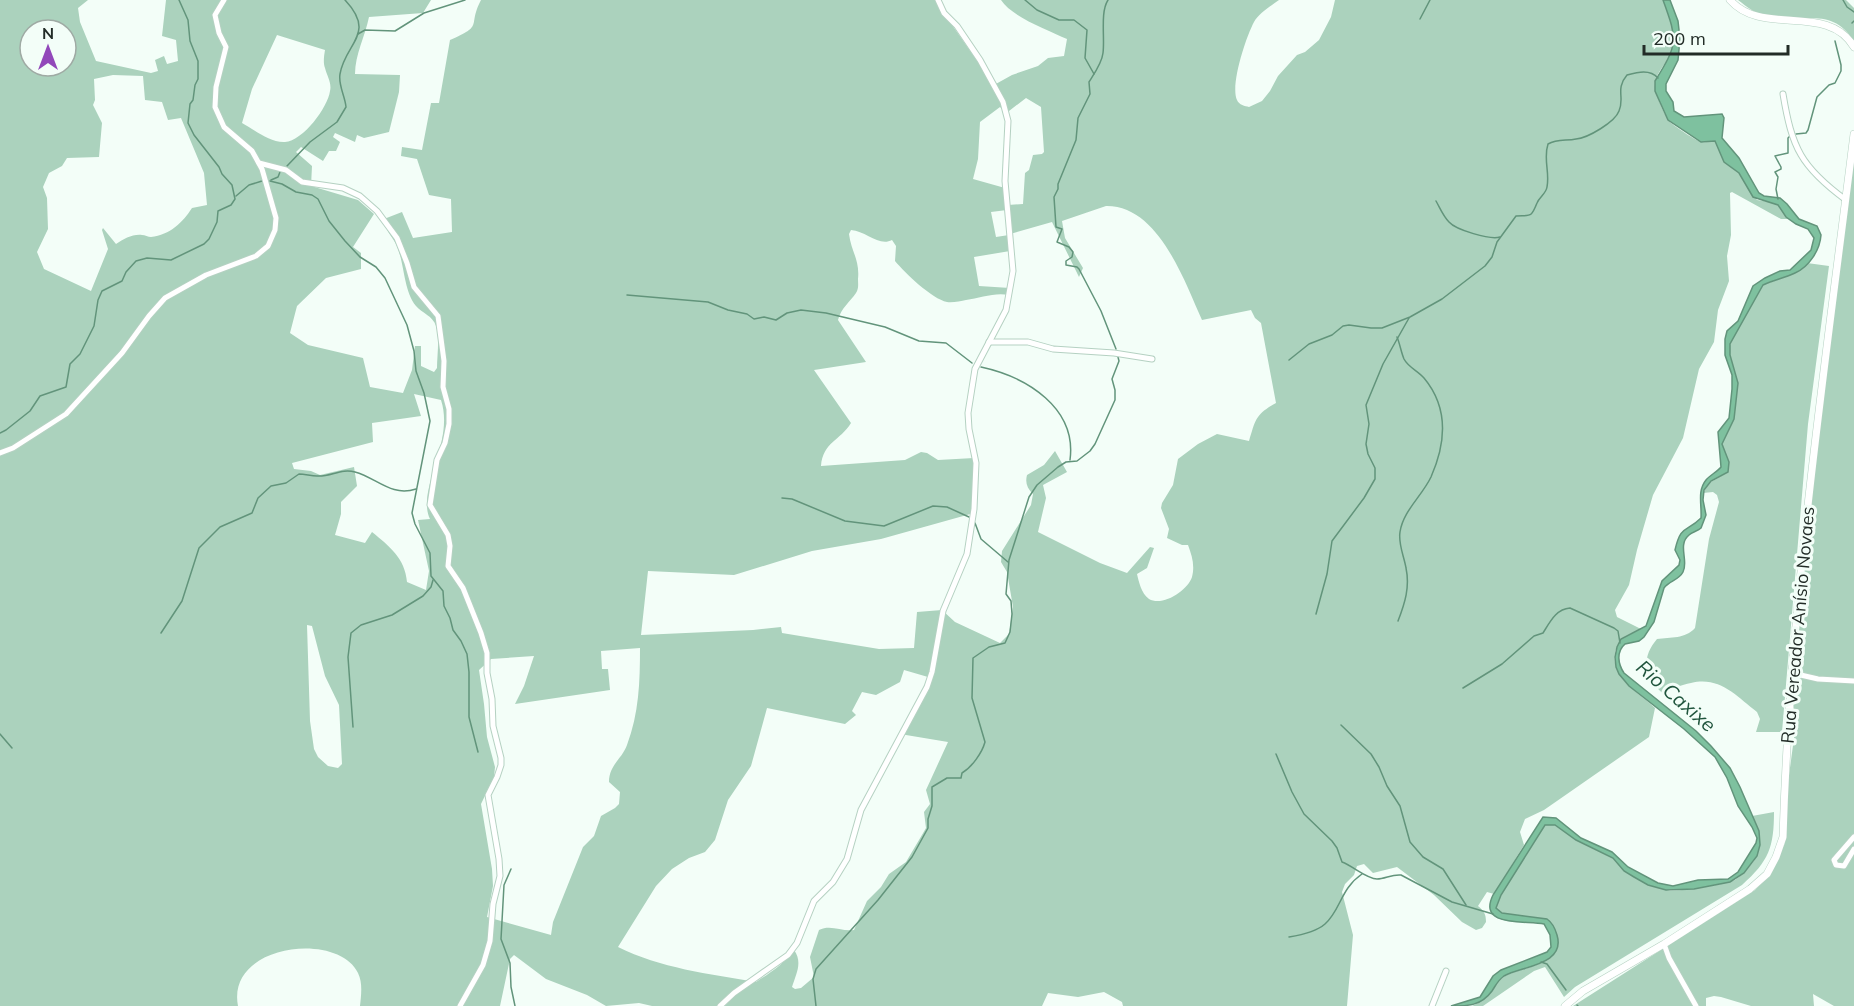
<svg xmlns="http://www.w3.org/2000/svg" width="1854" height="1006" font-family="Mulish,sans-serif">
  <rect width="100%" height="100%" fill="#f3fef8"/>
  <g fill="#abd2bd" fill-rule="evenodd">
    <path d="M0,0H88L78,8L80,22L96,61L151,73L158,71L155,60L164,56L167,64L178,61L176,40L162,36L166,0H431L423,13L369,17C365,37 355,54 355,74L400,75L399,92L389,132L364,138L357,135L355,142L335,133L333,137L340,142L336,151H329L323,161L301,147L296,152L312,166L311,186L358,200L374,214L353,247L361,253V269L326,278L297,306L290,333L308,345L363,358L370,387L403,393L412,370L415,346H421V366L434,372L437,368C437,355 440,338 436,326C433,316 422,313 416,306C403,290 405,263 396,244C391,235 385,230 384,219L402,212L413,238L452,232L451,199L429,195L417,159L401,156L402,147L422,150L431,103H439L450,40C485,25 467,27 481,0H938L943,12L994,85L1012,75L1038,66L1048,58L1064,56L1067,39C1048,30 1012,17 1001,0H1279C1271,6 1259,13 1254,22C1246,37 1230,85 1237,100C1239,105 1245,106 1249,107L1262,101L1270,91L1278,76L1297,55L1305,52L1319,40L1331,17L1335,0H1663C1668,14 1676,30 1674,45C1672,58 1659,68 1655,81C1653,89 1665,118 1671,123C1676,127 1696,141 1702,142C1706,143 1711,141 1716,141L1724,162L1739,173L1757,200L1776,203L1789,219H1781L1732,192L1730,193L1731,235L1727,256L1729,281L1718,310L1714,342L1699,369L1683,438L1653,495L1637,550L1629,585L1615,610L1617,617L1643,630C1637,632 1630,633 1625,637C1620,640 1616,647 1615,653C1611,679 1639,692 1655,708L1649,737L1544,810L1525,819L1520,832L1524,845L1494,894L1487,892L1478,906C1484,911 1486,914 1486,922L1482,928L1476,930L1462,922L1434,895L1397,867L1373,873L1364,864L1357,866L1354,875L1345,884L1342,892L1353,935L1347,1006H1123L1122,1002L1104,992L1078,997L1048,993L1042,1006H652L639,1003L606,1006L587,995L546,979L514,955L510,959L500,1006H360C361,996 363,983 358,973C338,931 226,944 238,1006H0ZM30,30H66V66H30ZM277,35L325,50C324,56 323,63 325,68C327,76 332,83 330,91C328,107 303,141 285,142C270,143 255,130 242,123L252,89ZM113,75L143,76L145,100L162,102L168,120L181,118L204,173L207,205L192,208C183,222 170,235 151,237C148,237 145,235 142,235C132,234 124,239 116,244L103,228L102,230L108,249L91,291L44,269L37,252L48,229L47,198L43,187L49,173L62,166L67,158L99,157L102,123L93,105L95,100L94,79ZM1026,98L1041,107L1044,152L1042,154L1033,155L1029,170L1025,173L1023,204L1008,205L1005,188L973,179L978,159L980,122L1000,107L1004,111H1009ZM1106,206C1158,205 1184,280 1202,320L1251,310L1255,318L1261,323L1276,403C1255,415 1256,419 1249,441L1217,434L1198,444L1178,459L1173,485L1162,503L1161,508L1169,529L1167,538L1182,545H1188C1192,556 1195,565 1192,577C1188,590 1163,607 1149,599C1141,593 1139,582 1137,574L1147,568L1154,548L1150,547L1127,573L1100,563L1038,532L1046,498L1043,485L1067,472L1055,451L1044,465L1027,475C1025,483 1027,488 1033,494L1031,505L1002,551L1001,562L1007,572L1013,607L1009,634L1000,643L955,622L942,610L917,612L914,648L879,649L782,633L781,627L753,630L641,635L648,571L734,575L812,551L881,539L974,513V458L938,460L927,453L921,452L905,460L821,466C823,442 840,441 851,423L814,370L866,362L838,320C841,308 850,302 856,293C859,288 858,284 858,279C860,260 851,251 849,234L851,230C866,231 879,247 892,240L896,246L895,261C905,273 932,299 947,302C952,303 961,301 966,300C980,298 995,292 1009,295L1010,288L979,286L974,257L1010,251L1009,235L996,237L991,212L1007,210L1010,234L1052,222L1079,277L1083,268L1065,238L1062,221ZM414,394L441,400C455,442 416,490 430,519L418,520L429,571L426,590L407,582C405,558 389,546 372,532L365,543L335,535L341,514V502L357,486L354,467L320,475L311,471L294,469L292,463L373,442L372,423L421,416ZM307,625L312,626L325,676L339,705L342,764L338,768L328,766L318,757L314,749L310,721ZM640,648C640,682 639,713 627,745C622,759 609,765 609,782L620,792L619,804L615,808L601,816L594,836L583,847L553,922L551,935L487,917L493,886L492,869L481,804L494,777L495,767L487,737L484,704L479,670L491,659L534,656L524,686L515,704L610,690L608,669H602L601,651ZM904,670L928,677L929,679L900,734L948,742L926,790L930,804L924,812L926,828L919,840L906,862L889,874L881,887L867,901L854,930C842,932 831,924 819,930L810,957L814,977L801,988L795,989L792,987C796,974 803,962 794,950C784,964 770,973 756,982C709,974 660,968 618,947L656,886L672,869L689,858L705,852L715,840L728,800L751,766L767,708L845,724L856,715L852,711L862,692L876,695L900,682Z"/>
    <path d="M1738,0H1846L1854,8V42C1833,5 1799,24 1767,17C1756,14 1747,7 1738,0Z"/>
    <path d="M1854,160V1006H1834L1813,994L1814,1006H1751L1721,997L1714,996L1706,998V1006H1573L1755,890L1770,874L1785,843L1787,790L1794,738V675L1815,425Z"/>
    <path d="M1807,263L1829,266L1808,424L1782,732H1756L1760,719L1757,712C1736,696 1720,676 1691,683C1681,685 1673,688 1665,695C1644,679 1640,659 1657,639C1671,637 1685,639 1695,628L1709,539L1719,502L1717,495L1713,492L1703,493L1709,483L1728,472L1729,462L1722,444L1734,419L1738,383L1730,355V344L1763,285L1793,274Z"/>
    <path d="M1774,812C1774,847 1769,861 1742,885L1575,987L1564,997L1545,967L1534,971L1483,1006H1472C1493,997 1491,982 1507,975C1523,968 1547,966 1557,950L1553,925L1547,919L1502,913L1496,908L1501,895L1545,825H1555L1576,840L1613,858L1624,871L1648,885L1670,891L1694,889L1721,884L1735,880L1744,873L1754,861L1760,845L1759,831L1752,816Z"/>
  </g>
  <path fill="#7ec19f" stroke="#62947b" stroke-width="1.5" d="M1663,0H1670L1678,21L1680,39L1678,60L1666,84V91L1673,102L1674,111L1684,117L1722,114L1724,118L1722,138L1739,158L1759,193L1764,196L1780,198L1787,204L1799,219L1817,226L1821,235C1820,250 1809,267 1795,273C1785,278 1773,280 1763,285L1730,344V355L1738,383L1734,419L1722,444L1729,462L1728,472L1711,481L1704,490L1703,500L1706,515L1701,528C1698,531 1692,532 1689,535C1677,545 1689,561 1683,572C1679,580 1669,581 1664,588L1654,622L1644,637L1639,641L1625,644C1616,652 1618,664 1624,673L1696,731L1711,746L1730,768L1740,787L1759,831L1760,845L1757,856L1744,873L1730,882L1694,889L1666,890L1648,885L1634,877L1624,871L1613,858L1576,840L1555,825H1545L1501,895L1496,908L1502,913L1547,919C1553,923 1555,928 1557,935C1566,965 1522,966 1504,976C1498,980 1496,985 1492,991C1481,1006 1468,1006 1451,1006L1480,997L1493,976L1501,970L1547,952L1551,947L1550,935L1544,924C1526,920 1477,928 1493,895L1543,817L1556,818L1581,838L1612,852L1628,867L1658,883L1673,886L1698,880L1728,879L1738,872L1756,843L1757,838L1752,827L1738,806L1727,778L1715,757L1684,729L1629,686L1619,674L1616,667L1615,657L1617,647L1621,639L1646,626L1662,581L1679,565L1680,560L1675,550C1681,524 1686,533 1701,518C1702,505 1697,491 1706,480C1710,475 1717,472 1721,467L1718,432L1729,418L1732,389V375L1725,355V339L1727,331L1738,321L1753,286L1765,278L1780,271L1790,270L1811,250L1814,238L1808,229L1796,224L1786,217L1778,205L1753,197L1739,173L1724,162L1715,141L1701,142L1668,120L1655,91V81C1678,44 1678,41 1663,0Z"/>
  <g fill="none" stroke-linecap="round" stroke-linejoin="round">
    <g stroke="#62947b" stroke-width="1.5">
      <path d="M1025,0L1037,10L1059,20H1074L1087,30L1085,58L1094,74"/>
      <path d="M1108,0C1100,12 1105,38 1103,53C1102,63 1094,74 1089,82L1090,94L1078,118L1076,140L1058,184V189L1054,197L1056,227L1062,229L1057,242L1069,247L1073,252L1072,257L1066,261V265L1077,267L1079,269L1101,311L1116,349"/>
      <path d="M1843,0L1847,7L1854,12"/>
      <path d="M1420,19L1430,0"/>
      <path d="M1852,23L1854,21"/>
      <path d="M358,34L365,30L395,31L424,13L465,0"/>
      <path d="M1796,134L1806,133L1808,130L1817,97L1829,85L1835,83L1841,71V65L1835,41"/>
      <path d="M287,166L310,142L337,122L346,107C345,96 338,85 340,74C345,43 377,34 345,0"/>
      <path d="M271,180L278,177L280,172"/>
      <path d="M270,181L282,184L296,192L312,195L318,199L329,221L345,241L360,257L376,267L385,278L407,325L414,351L416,371L424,393L430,421L412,513L415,524L430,553L431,576L443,591L444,606L450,618L453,630L461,641L467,654L469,672V717L478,752"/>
      <path d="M236,196L249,185L262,181"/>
      <path d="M1778,199L1776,189L1778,177L1775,172L1781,169V167L1775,156L1788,153V138L1791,135"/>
      <path d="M1436,201C1440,208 1443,216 1449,222C1456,230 1490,240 1500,237"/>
      <path d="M627,295L708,302L728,310L747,314L754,319L764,317L776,320L787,313L801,310L826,313L885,327L919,341L946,343L972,363"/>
      <path d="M1397,337C1400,344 1401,352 1404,359C1408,367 1418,371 1424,378C1449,408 1446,443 1431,477C1422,496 1403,511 1400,532C1398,544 1404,556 1406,568C1410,587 1405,603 1398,621"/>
      <path d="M1289,360L1309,344L1332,335L1343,326L1349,325L1371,328H1382L1410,317L1442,299L1485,266L1492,257L1497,242L1516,216C1531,215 1531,218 1537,203C1539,197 1546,194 1547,187C1550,172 1543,159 1548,144C1557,139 1566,141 1576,139C1588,138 1615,122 1619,111C1625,98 1615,89 1627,75C1638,72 1650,69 1658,78"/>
      <path d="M981,367C1027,377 1077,408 1070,460"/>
      <path d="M0,433L6,430L30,411L40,396L66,387L70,364L80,354L94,326L98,300L102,291L122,281L126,272L136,261L147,258L171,260L204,244L209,239L217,222L218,211L231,205L235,199L232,185L222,174L219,167L194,135L188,123L190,104L193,100L195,85L198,79V61L190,41L188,20L179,0"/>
      <path d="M782,498L792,499L845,521L884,526L933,506L947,507L969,517"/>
      <path d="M975,523L981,539L1008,562"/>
      <path d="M1316,614L1327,574L1332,541L1364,498L1375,479V468L1368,454L1366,444L1369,424L1366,405L1383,364L1409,318"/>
      <path d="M161,633L182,601L199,548L220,527L252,513L258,498L271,486L286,483L299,474C305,474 311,476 317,476C331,477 341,468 355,472C377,478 391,497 416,489"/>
      <path d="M1463,688L1502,664L1534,636L1543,633C1550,622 1556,609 1570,608L1614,628L1618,631L1620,643"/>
      <path d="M1341,725L1371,754L1379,767L1387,786L1400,806L1410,842L1423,857L1443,869L1466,905"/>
      <path d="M353,727L348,657L351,633L361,625L392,615L423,596L431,587L433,580"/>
      <path d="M0,734L12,748"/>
      <path d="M1276,754L1292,792L1304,814L1332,841L1337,848L1342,862C1353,866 1367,879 1377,879C1385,879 1392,874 1401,875L1452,902L1493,914"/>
      <path d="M511,869L504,885L501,939L510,963L511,987L515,1006"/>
      <path d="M1289,937C1301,935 1316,932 1325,924C1341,910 1340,889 1362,874"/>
      <path d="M1541,962L1547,964L1566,990"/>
      <path d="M1577,1005L1578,1006"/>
      <path d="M816,1006L813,979L816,969L878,900L912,857L928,828V819L932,806V787L947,778H961L962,773C972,767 982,753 985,742L972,698L973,658L989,647L1005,643L1010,632L1012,614L1011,601L1006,594L1009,560L1029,497L1037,485L1058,467L1066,462L1077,461L1090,451L1095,444L1115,400V390L1112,379L1119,361L1118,357"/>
    </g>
    <defs>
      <g id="minor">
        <path d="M1783,94C1792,148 1801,167 1846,200"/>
        <path d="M259,163L286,170L302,182L343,188L360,196L377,211L397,238L407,263L414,287L438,316L444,361L443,387L449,409V424L445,443L437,460L430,505L448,535L450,546L448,566L463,588L481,633L487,653V673L492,699L493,726L501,758V765L497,777L488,795L499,859L500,876L493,904L490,941L483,965L460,1006"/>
        <path d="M989,342H1028L1053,349L1114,353L1152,359"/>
        <path d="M0,453L13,448L66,414L122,353L149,316L165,298L206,275L256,256L268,246L275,230L276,218L262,169L252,151L224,127L215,107L216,87L226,47L219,33L215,15L224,0"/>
        <path d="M1792,673L1818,679L1854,681"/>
        <path d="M1854,837L1834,860L1836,865L1844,866L1854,849"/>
        <path d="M1664,944L1669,958L1696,1006"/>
        <path d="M720,1006L734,993L788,955L797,943L814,901L833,882L847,859L861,810L927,687L932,672L943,611L967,554L974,509L976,463L969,429L968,413L975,369L1006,310L1013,271L1005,181L1008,121L1003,102L980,60L957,26L944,13L938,0"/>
        <path d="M1432,1006L1446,971"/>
      </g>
      <g id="major">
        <path d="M1730,0C1762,37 1828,2 1854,47"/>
        <path d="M1565,1006L1583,991L1664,944L1750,889L1767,874L1776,857L1783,837C1790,602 1825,367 1854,134"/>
      </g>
    </defs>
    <use href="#minor" stroke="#b5d1c2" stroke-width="7"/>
    <use href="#major" stroke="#b5d1c2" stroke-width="8"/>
    <use href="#minor" stroke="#fff" stroke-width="5"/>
    <use href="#major" stroke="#fff" stroke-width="7"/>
  </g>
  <g text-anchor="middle" stroke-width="6" stroke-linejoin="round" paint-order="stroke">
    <g font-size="18" fill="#222c27" stroke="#f3fef8">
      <text transform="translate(1798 625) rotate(-85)" y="6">Rua Vereador Anísio Novaes</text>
    </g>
    <g font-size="20" font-style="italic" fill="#20553d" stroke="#f3fef8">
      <text transform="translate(1676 696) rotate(41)" y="7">Rio Caxixe</text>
    </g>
  </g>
  <g transform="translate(48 48)"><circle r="28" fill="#f3fef8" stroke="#9faaa4" stroke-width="1.5"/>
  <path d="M0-4.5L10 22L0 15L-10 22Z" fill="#9248ba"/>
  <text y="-9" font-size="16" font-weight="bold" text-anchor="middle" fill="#222c27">N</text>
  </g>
  <path d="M1644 45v9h144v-9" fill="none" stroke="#222c27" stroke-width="3"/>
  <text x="1653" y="45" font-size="18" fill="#222c27" stroke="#f3fef8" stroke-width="4.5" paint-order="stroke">200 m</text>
</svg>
